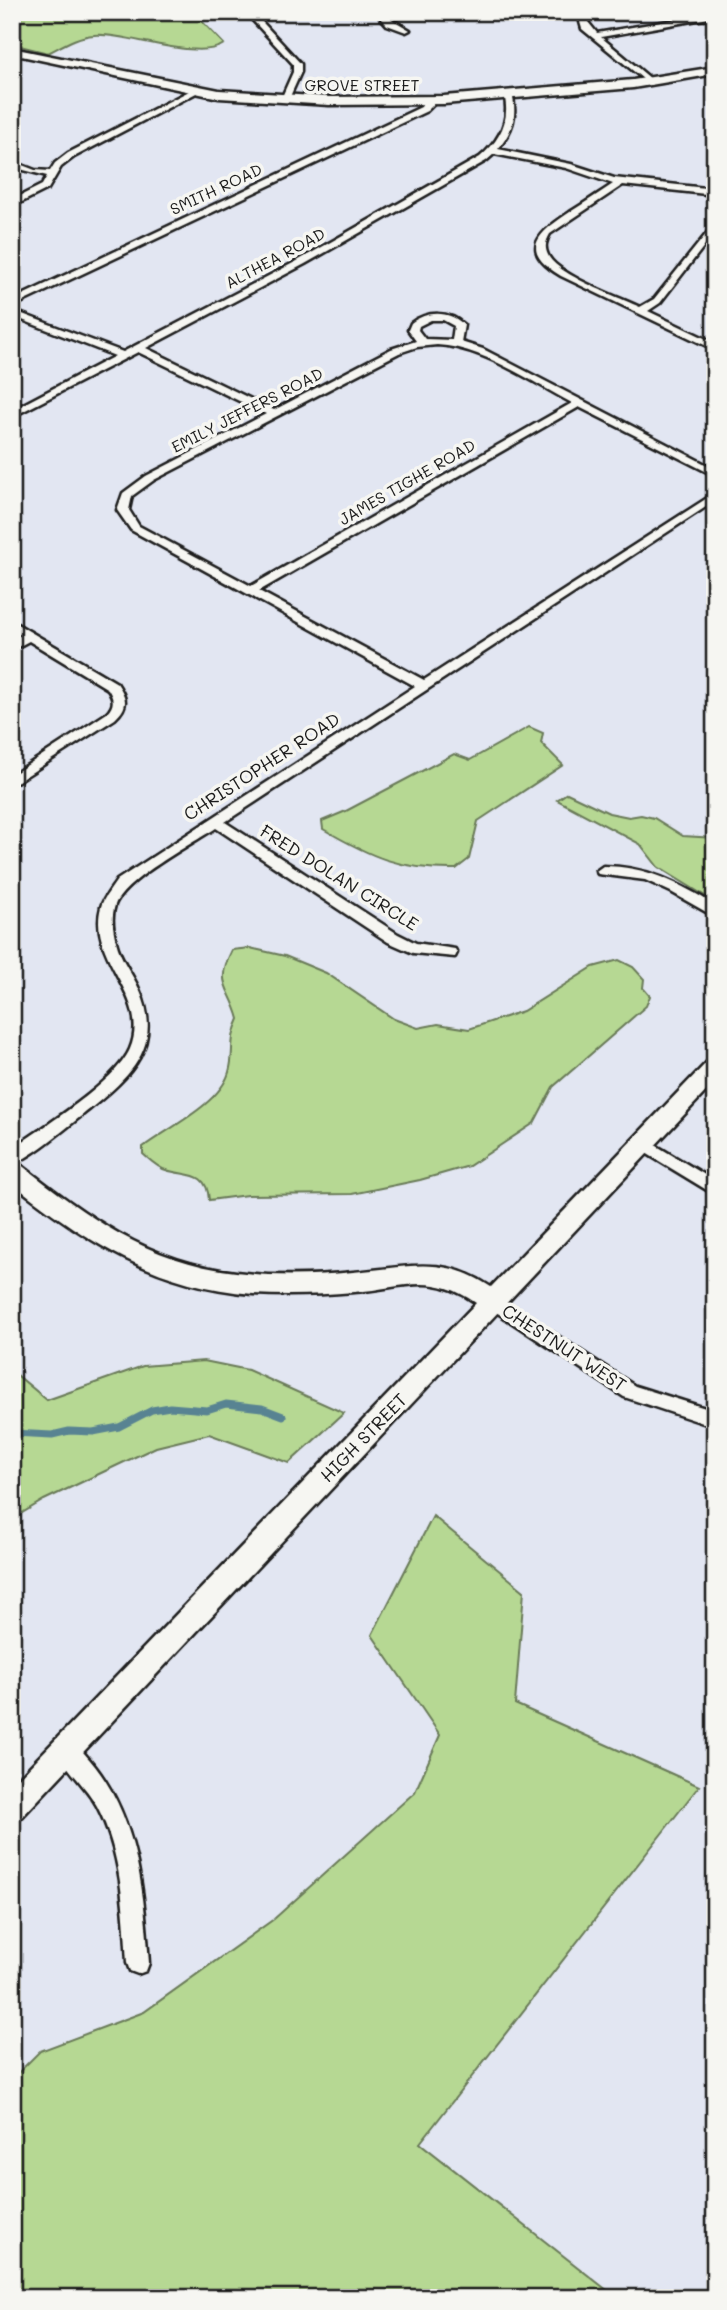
<svg xmlns="http://www.w3.org/2000/svg" width="727" height="2310" font-family="Mali,sans-serif">
  <rect width="100%" height="100%" fill="#e2e6f2"/>
  <filter id="ink" filterUnits="userSpaceOnUse"><feTurbulence type="fractalNoise" baseFrequency=".0143" numOctaves="2"/><feDisplacementMap in="SourceGraphic" scale="14" xChannelSelector="R" yChannelSelector="G"/><feConvolveMatrix kernelMatrix="1 2 1 2 8 2 1 2 1" color-interpolation-filters="sRGB"/></filter>
  <g filter="url(#ink)">
    <g fill="#b6d893" stroke="#697a58" stroke-width="2">
      <path d="M12,12H193L224,44C198,62 125,32 94,35C77,36 62,46 48,53L12,44Z"/>
      <path d="M529,727L543,733L541,743L563,765L478,821L469,859L456,869C400,870 371,857 323,829L322,821L346,811L454,754L470,760Z"/>
      <path d="M567,793L609,813L629,817L641,815L654,818L683,836L715,838V902L658,867L640,844L557,800Z"/>
      <path d="M250,948L285,956L326,973L394,1019L418,1028L438,1024L469,1029L523,1011L593,967L619,960L633,967L644,979L643,988L650,996L646,1006L553,1087L534,1123L469,1166L420,1180L352,1194L247,1195L209,1200C207,1170 188,1177 166,1170C158,1168 150,1160 143,1154V1147C168,1128 220,1104 229,1072C235,1051 228,1042 239,1019C230,986 214,985 232,950Z"/>
      <path d="M204,1361L248,1370L344,1413L289,1463L209,1434L156,1447L44,1500L12,1519V1371L47,1400L143,1366Z"/>
      <path d="M433,1516L524,1591L515,1704L699,1786L420,2143L617,2298H12V2079L40,2051L144,2012L274,1919L415,1792L440,1735L372,1635Z"/>
    </g>
    <g fill="none" stroke-linecap="round" stroke-linejoin="round">
      <path stroke="#588392" stroke-width="7" d="M12,1433L52,1435L69,1431L93,1432L119,1427L152,1410L170,1407L207,1410L226,1404L262,1408L283,1416"/>
      <defs>
        <g id="street">
          <path d="M245,12H253L301,64V72L288,101L281,99L293,72V64Z"/>
          <path d="M381,12H389L388,17L410,30L406,32L387,25L380,17Z"/>
          <path d="M587,12H595L588,22L597,33L715,13V17L601,37L651,79L648,83L582,29L580,22Z"/>
          <path d="M195,88L202,90L74,157L61,167L48,189L12,207V200L42,185L47,176L12,167V161L35,170L50,171L55,163L68,153Z"/>
          <path d="M508,92L512,94C518,116 512,132 498,149L571,164L614,178L715,189V195L623,185L550,234C546,241 544,247 548,255C557,275 619,297 640,307L654,299L715,223V232L660,303L648,311L715,343V350L561,276C516,250 540,232 570,212C585,203 599,193 613,184L566,168L494,154L486,161L305,264L146,348L274,410L391,349L416,341L408,330L411,323C427,311 449,310 464,325L461,342L483,349L715,469V476L579,407L259,591L424,680L715,493V501L225,822L398,934L416,943L455,949L457,953L455,957L413,953L388,942L216,828C190,845 126,879 115,905C111,917 113,930 116,941C120,959 132,973 139,989C164,1045 132,1075 90,1109C72,1123 32,1158 12,1164V1149C43,1127 115,1083 130,1049C152,997 87,959 101,907C103,898 112,888 117,880L415,686L131,530L117,510L123,493L146,476L266,414L138,352L12,417V410L115,356L12,316V310L123,352L299,260L480,157C500,140 511,120 504,94ZM431,320H443L454,326L452,340L425,339L418,330L419,326ZM437,345C482,347 532,382 572,403L251,586L139,526L129,510L132,496L154,480L399,353L417,347Z"/>
          <path d="M426,99L433,101V105L427,111L12,307V300L421,107Z"/>
          <path d="M12,621L117,683C127,698 129,706 115,719L12,785V775L107,713C115,704 114,699 108,689L29,641L12,650V641L21,635L12,630Z"/>
          <path d="M603,866C646,866 679,883 715,905V917L671,892L645,880L598,874L596,871Z"/>
          <path d="M642,1137L715,1181V1195L636,1147L634,1143L636,1139Z"/>
          <path d="M493,1294L635,1386L715,1411V1427L624,1397L487,1306L485,1301L487,1296Z"/>
          <path d="M67,1739C77,1743 83,1752 90,1760C138,1816 144,1893 149,1963L146,1971L138,1974L130,1971L127,1963C124,1910 122,1854 97,1806C86,1786 66,1770 57,1749L60,1742Z"/>
        </g>
        <g id="secondary">
          <path d="M12,48L219,90L329,97L444,96L633,80L715,67V74L633,88L444,104L329,105L219,98L12,54Z"/>
          <path d="M715,1060V1082L22,1817L12,1822V1785L476,1303C431,1271 404,1288 354,1292C321,1295 287,1296 253,1294C155,1286 88,1243 12,1183V1161L20,1164C88,1217 147,1262 236,1272C275,1277 314,1276 353,1272C408,1268 441,1254 491,1287L707,1062Z"/>
        </g>
      </defs>
      <use href="#street" stroke="#1c1c1c" stroke-width="5"/>
      <use href="#secondary" stroke="#1c1c1c" stroke-width="5"/>
      <use href="#street" fill="#f6f6f2" fill-rule="evenodd"/>
      <use href="#secondary" fill="#f6f6f2" fill-rule="evenodd"/>
    </g>
  </g>
  <g text-anchor="middle" stroke-width="7" stroke-linejoin="round" paint-order="stroke">
    <g font-size="16" fill="#1c1c1c" stroke="#f6f6f2">
      <text x="362" y="91">GROVE STREET</text>
      <text transform="translate(216 189) rotate(-25)" y="6">SMITH ROAD</text>
      <text transform="translate(275 258) rotate(-28)" y="6">ALTHEA ROAD</text>
      <text transform="translate(247 410) rotate(-27)" y="6">EMILY JEFFERS ROAD</text>
      <text transform="translate(407 482) rotate(-30)" y="6">JAMES TIGHE ROAD</text>
    </g>
    <g font-size="18" fill="#1c1c1c" stroke="#f6f6f2">
      <text transform="translate(262 767) rotate(-33)" y="6">CHRISTOPHER ROAD</text>
      <text transform="translate(339 878) rotate(32)" y="6">FRED DOLAN CIRCLE</text>
      <text transform="translate(564 1348) rotate(33)" y="6">CHESTNUT WEST</text>
      <text transform="translate(364 1438) rotate(-46)" y="6">HIGH STREET</text>
    </g>
  </g>
  <rect width="727" height="2310" fill="none" stroke="#f6f6f2" stroke-width="42"/>
  <rect x="21" y="21" width="685" height="2268" fill="none" stroke="#1c1c1c" stroke-width="2.5" filter="url(#ink)"/>
</svg>
